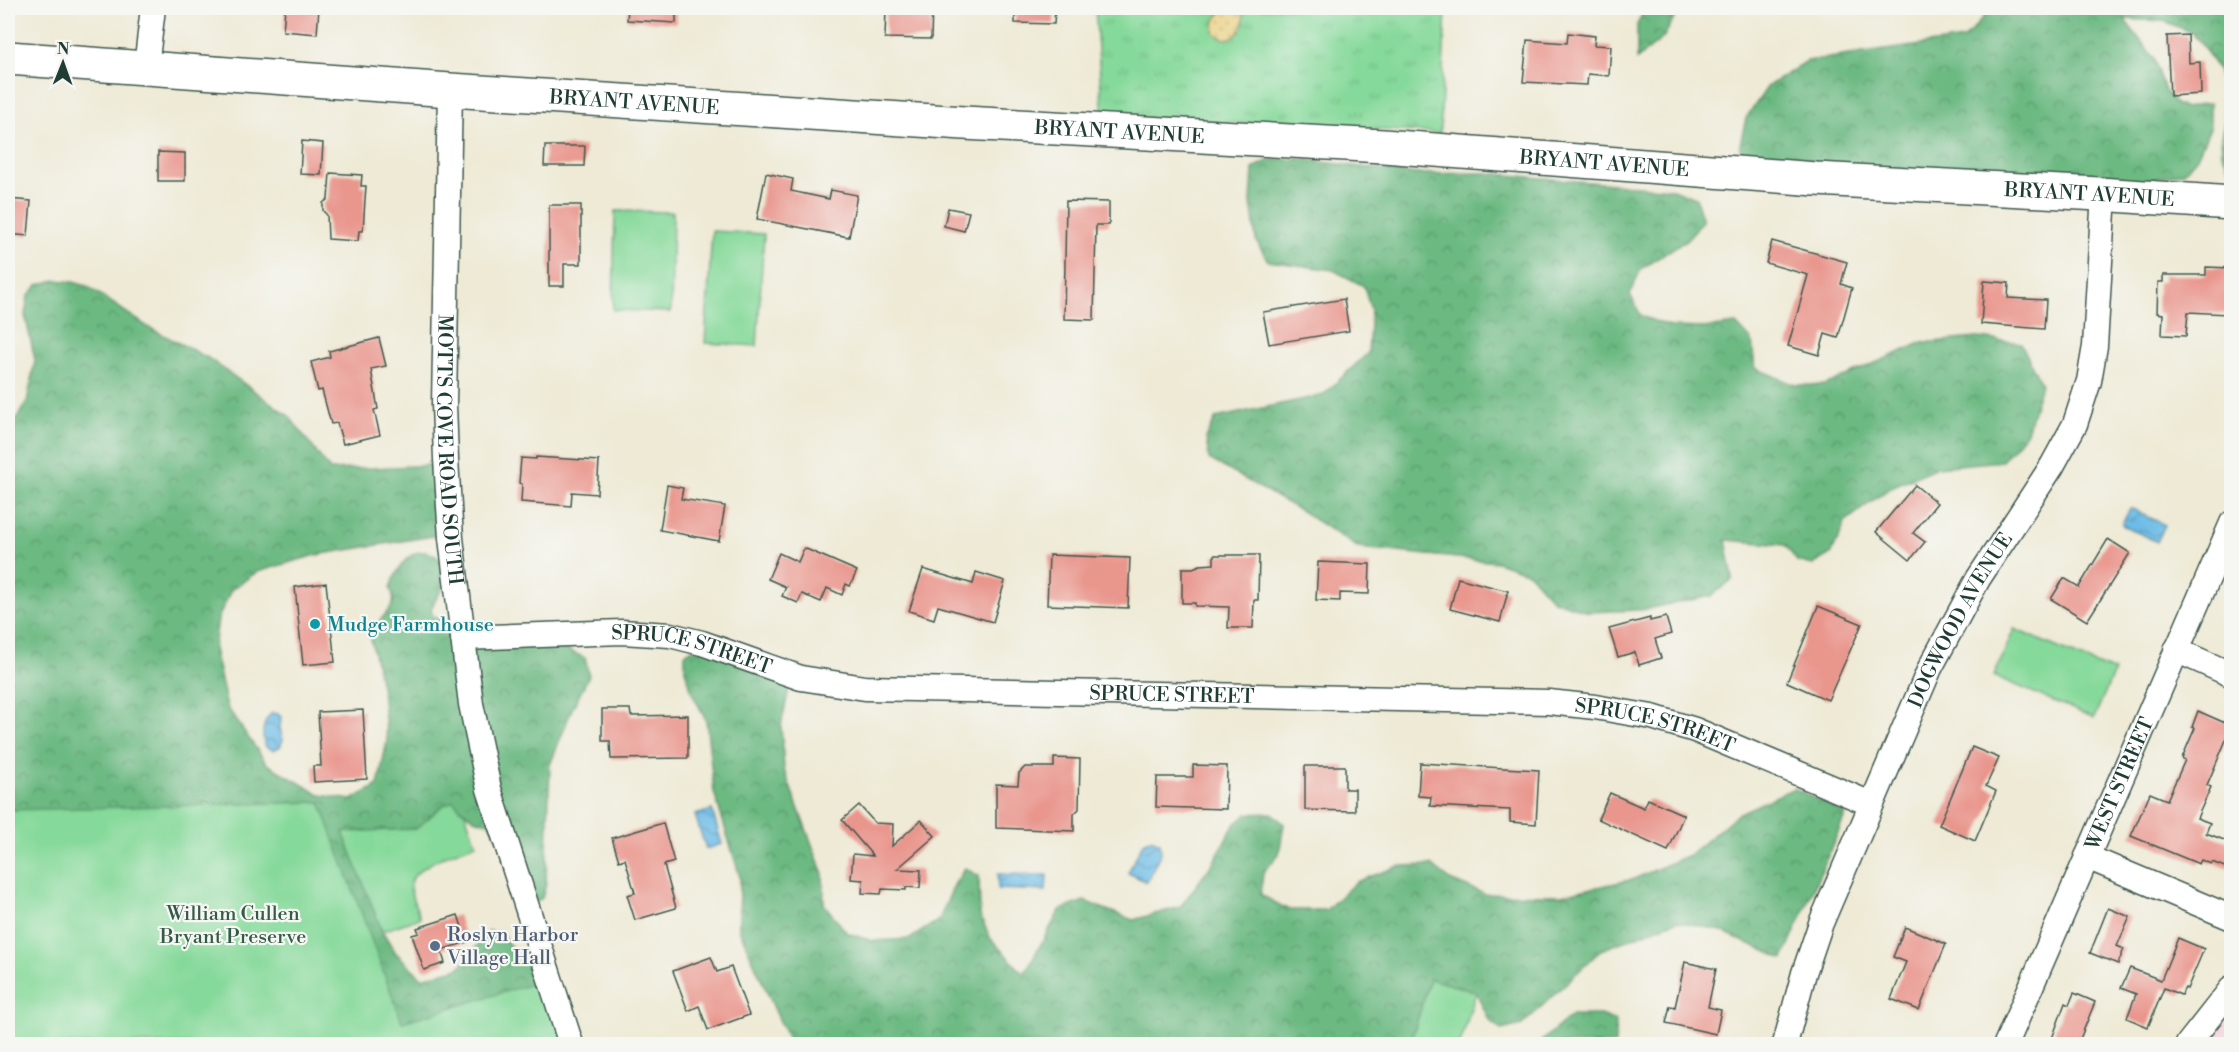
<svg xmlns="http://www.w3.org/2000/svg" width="2239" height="1052" font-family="'Libre Bodoni',serif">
  <defs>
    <pattern id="grass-tufts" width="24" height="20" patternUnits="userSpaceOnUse" patternTransform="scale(1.5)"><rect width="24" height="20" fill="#85d99a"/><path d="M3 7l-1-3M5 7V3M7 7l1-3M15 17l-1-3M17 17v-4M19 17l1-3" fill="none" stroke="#72bb85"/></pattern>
    <pattern id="forest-crowns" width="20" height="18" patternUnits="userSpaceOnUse" patternTransform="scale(1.5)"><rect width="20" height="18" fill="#6cb982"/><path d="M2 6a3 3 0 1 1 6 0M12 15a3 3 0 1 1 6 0" fill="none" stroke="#58986b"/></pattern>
    <pattern id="sand-dots" width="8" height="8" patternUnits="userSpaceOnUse" patternTransform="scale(1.5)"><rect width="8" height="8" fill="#eeda9e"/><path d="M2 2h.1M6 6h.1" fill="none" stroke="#ccbc89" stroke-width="1.8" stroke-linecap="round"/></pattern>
    <pattern id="water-waves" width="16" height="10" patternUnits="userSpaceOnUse" patternTransform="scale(1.5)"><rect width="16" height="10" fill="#6cbce7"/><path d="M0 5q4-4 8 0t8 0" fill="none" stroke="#589abc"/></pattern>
  </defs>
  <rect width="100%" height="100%" fill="#f6f6f2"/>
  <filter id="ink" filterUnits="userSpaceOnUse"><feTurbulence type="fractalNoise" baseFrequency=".0167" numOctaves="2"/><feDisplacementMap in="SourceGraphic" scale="12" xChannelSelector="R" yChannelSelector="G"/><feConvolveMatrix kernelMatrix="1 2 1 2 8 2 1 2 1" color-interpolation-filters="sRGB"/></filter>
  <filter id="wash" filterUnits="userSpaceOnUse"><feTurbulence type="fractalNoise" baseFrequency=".008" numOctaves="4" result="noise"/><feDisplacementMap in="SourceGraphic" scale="24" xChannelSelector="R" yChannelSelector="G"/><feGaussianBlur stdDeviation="1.35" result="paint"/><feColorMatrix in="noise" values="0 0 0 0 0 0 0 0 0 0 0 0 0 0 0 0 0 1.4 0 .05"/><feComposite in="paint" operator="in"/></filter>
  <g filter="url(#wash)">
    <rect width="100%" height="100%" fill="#eeead6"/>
    <path fill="#f4cfdd" d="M2231,988V1044H2188Z"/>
    <path fill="url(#grass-tufts)" stroke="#528b67" stroke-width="1.5" d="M1095,8H1446L1440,133L1103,116Z"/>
    <g fill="url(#forest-crowns)" stroke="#467b5b" stroke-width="1.5">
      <path d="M1645,8H1680L1663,38L1637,59V25Z"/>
      <path d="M1992,8H2231V171L2222,153L2221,136L2225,120L2218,70L2205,49L2192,33L2164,21L2124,19L2154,58L2165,91L2175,104L2186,108L2210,103V128L2197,157L2184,172L2136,183L1836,170C1804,159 1778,157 1744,163L1740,145L1746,118L1768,86L1807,61L1964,39Z"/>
      <path d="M1299,159L1416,174L1484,173L1673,189L1696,198L1703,221L1686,240L1641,269L1630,294L1641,316L1671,327L1704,328L1736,324L1752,341L1755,368L1795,385H1825L1921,343L1977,338L2021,343L2041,384L2027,432L2002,461L1937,467L1891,487L1846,521L1832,553L1813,565L1797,561L1785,545L1726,540L1733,579L1711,596L1641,610L1588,612L1553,600L1529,573L1497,562L1359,548L1303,512L1209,459L1206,438L1216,418L1323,395L1368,353L1371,310L1364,286L1333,270L1268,261L1256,240L1251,202L1253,169L1269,160Z"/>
      <path d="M56,280L73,282L87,286L148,327L208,358L289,416L330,470L434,465L439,535L316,555L257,572L231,590L218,619L214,649L227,707L267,764L320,795L352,800L378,785L387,741L382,691L370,635C374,629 377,623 382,618C393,605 397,604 390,587C397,570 411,542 434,555C440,558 445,569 449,574C446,589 435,596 431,610L433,616L471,634L553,643L585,658L589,676L572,709L550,765L546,884L542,898L536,902L489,823L474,819L453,802L442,806L416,829L343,832L382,931L396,953L422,978L459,968L489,931L501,933L511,947L516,964L530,960L540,964L571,1044H8V433L27,402L35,360L25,315L28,296L38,285Z"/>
      <path d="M702,643L792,675L781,726L784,770L823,874L824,904L847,933L873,941L910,939L939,920L954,885L965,868L979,876L980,916L991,939L1024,974L1060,910L1084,901L1133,920L1180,907L1213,863L1234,825L1247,814L1272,813L1284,824L1279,854L1263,872L1261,895L1289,910H1326L1356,882L1399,866L1431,865L1452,881L1485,894L1561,895L1634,879L1689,855L1738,814L1794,788L1846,814L1783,959L1719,930L1676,921L1601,950L1522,1025L1501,1030L1489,1020L1476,992L1430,979L1410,1044H790L739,929L740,877L714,792L706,720L693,695L685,670V654Z"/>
      <path d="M1572,1015H1600L1616,1021L1615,1044H1532L1539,1043Z"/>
    </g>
    <path fill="url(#sand-dots)" stroke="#868c69" stroke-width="1.5" d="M1228,8H1241C1248,22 1241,37 1225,39L1215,34C1211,22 1218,13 1228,8Z"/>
    <g fill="#85d99a" stroke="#528b67" stroke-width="1.5">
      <path d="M615,211L673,212L671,312L613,310Z"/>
      <path d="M712,231L764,234L757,346L705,343Z"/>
      <path d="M2014,629L2114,672L2094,718L1994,676Z"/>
      <path d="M453,801L465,813L476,844C460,850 411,866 410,886C410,896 417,908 420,918L382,931L343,832L416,829L442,806Z"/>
      <path d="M320,802L402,1022L549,979L571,1044H8V810Z"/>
      <path d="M1430,979L1476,992L1460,1044H1410Z"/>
    </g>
    <g fill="url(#water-waves)" stroke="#467c8e" stroke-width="1.5">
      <path d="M2130,508L2165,525L2157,542L2122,525Z"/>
      <path d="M272,713L278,714L281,717L280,728L283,740L280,747L273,750L266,747C261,737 262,721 272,713Z"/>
      <path d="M712,810L722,844L706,849L695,815Z"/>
      <path d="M1151,839L1160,843L1161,852L1147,882L1128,873L1142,844Z"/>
      <path d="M998,874L1047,875L1046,891L998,889Z"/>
    </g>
    <g id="blocks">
      <g fill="#e9968d">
        <path d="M285,8H319L317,34L283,31Z"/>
        <path d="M628,8H676V23L627,20Z"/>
        <path d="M886,8H932L931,39L885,38Z"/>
        <path d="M1015,8H1055L1054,24L1015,23Z"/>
        <path d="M1568,33L1595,36L1594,45L1611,46L1609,76L1588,74L1587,85L1523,82L1527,40L1567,43Z"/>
        <path d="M2188,35L2189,63L2200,62L2201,94L2170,96L2167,36Z"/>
        <path d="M302,141L323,143L321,175L300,174Z"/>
        <path d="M545,146H585L584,166H544Z"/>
        <path d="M158,152L185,153V181H158Z"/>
        <path d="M330,173L362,175L361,186H366L365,200L363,231H359L358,241L328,239L327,215L323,211V203L328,199Z"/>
        <path d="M766,173L793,179L791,191L829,199L831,190L857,195L849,237L757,219Z"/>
        <path d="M8,199L31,201L28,236L8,234Z"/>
        <path d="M1066,201L1109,202V225H1096L1094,320L1064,319Z"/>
        <path d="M549,205H581V264H564V286H549Z"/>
        <path d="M948,208L969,212L964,231L944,226Z"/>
        <path d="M1772,241L1847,262L1841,284L1852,288L1838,338L1825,334L1819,355L1788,346L1808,275L1766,263Z"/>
        <path d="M2206,267L2231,268L2228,314L2188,312L2186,336L2162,335L2163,314L2157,313L2158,282H2163V275H2206Z"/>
        <path d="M1984,281L2009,283L2008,298L2046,300L2044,329L1981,324Z"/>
        <path d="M1344,299L1349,331L1269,344L1263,312Z"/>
        <path d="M379,338L386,366L371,369L378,409L374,410L380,435L343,444L337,423L331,424L322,390L318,391L311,362L330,357L329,351Z"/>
        <path d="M536,457L599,461L597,494L572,492L571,506L521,502L522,484L519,483L521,458L536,459Z"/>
        <path d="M667,485L683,488L681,499L725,506L719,541L660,530Z"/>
        <path d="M1915,485L1937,503L1913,533L1925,542L1910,560L1876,532Z"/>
        <path d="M2108,539L2130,553L2087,621L2051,599L2064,578L2079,587Z"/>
        <path d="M804,548L857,571L850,586L846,584L842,595L827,588L821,602L802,594L798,603L782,596L786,587L768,579L779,553L798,562Z"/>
        <path d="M1049,555L1130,558L1128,608L1047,605Z"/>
        <path d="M1214,555H1259L1258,600H1254L1253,628H1228L1229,607L1195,606V603H1182V568H1193L1200,565L1214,564Z"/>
        <path d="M1318,562L1370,564L1369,594L1340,593V601L1316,600Z"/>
        <path d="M923,569L973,584L976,572L1005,581L993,622L938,606L934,619L909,611Z"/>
        <path d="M1458,578L1508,591L1500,622L1450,609Z"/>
        <path d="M326,583L335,662L303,665L295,587Z"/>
        <path d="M1818,606L1862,624L1828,700L1787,682Z"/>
        <path d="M1666,617L1671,634L1655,639L1661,658L1639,665L1635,652L1618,657L1609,629L1650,618V621Z"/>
        <path d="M602,709H630L631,716L688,715V758L611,759L610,741H602Z"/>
        <path d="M363,710L367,779L314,782L313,766H321L318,712Z"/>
        <path d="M2198,711L2232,726L2207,785L2211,787L2197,818L2210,823L2206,833L2232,843V870L2212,862L2211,864L2201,860L2199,864L2131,836L2150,793L2167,800L2185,760L2182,758L2195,728L2192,727Z"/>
        <path d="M1972,747L1999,758L1986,786L1996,791L1975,841L1939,825Z"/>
        <path d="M1054,758L1080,759L1079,809L1074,814V831L996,828V784L1018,785L1019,773L1025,767H1054Z"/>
        <path d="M1420,763L1539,770L1536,824L1510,822V810L1430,806L1431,797L1418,796Z"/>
        <path d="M1193,765L1227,766L1226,809L1156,807L1157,777H1193Z"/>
        <path d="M1305,766H1345V789H1355V811L1305,810Z"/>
        <path d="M1610,793L1644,808L1648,799L1684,815L1668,851L1598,819Z"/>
        <path d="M859,805L875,823L893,824L892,846L921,820L935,836L897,869L921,870L920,888L906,887V890L882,889L881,894L862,893L863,880L851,879L853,854L873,856L842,820Z"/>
        <path d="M663,823L674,862L664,865L676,908L635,920L627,895L635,893L625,859L619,861L612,838Z"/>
        <path d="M2108,908L2130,917L2117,946L2124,949L2118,964L2090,953Z"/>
        <path d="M458,915L467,942L441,950L445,963L424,970L412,935L419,933L417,928Z"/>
        <path d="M1905,927L1946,944L1919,1010L1891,999L1906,962L1893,957Z"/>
        <path d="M2178,938L2204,949L2187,989L2185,988L2181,995L2164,988L2148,1027L2127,1018L2136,994L2121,988L2130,968L2161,980Z"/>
        <path d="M711,957L717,972L731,967L749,1015L708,1030L699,1006L688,1011L673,971Z"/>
        <path d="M1685,962L1716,969L1708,1007L1721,1010L1716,1034L1666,1023L1670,1006L1675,1007Z"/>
        <path d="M2074,993L2095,1002L2078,1044H2050L2065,1003L2069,1005Z"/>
      </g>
    </g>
  </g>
  <g filter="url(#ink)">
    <use href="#blocks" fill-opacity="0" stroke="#3e574c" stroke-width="1.5"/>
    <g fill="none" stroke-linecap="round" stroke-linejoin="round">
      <defs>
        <g id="street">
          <path d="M146,67L153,8"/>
          <path id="s1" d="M450,90L444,404L446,459L451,538L471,704L489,789L571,1044"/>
          <path id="s2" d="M463,638L622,632L670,635L702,643L801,678L865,688L1549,702L1595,707L1652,717L1695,730L1871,804"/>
          <path d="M2176,650L2232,675"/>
          <path d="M2087,857L2232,918"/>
          <path id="s3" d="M1785,1044L1804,973L1821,923L1930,668L1978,579L2052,466L2075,424L2089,381L2095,346L2104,194"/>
          <path id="s4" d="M2006,1044L2232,523"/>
          <path d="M2188,1044L2232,988"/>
        </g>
        <g id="secondary">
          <path id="s5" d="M8,58L450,90L964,123L1383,146L1816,179L2099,194L2232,203"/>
        </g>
      </defs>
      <use href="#street" stroke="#3e574c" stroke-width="27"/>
      <use href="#secondary" stroke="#3e574c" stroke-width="36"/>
      <use href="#street" stroke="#fff" stroke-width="24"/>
      <use href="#secondary" stroke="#fff" stroke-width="33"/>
    </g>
  </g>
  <circle fill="#0f9aa8" stroke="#f6f6f2" stroke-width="2" cx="315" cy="624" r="6"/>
  <circle fill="#5c6f8a" stroke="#f6f6f2" stroke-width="2" cx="435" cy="946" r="6"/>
  <g text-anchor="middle" stroke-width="4.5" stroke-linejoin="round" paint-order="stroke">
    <g font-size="20" fill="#1f3d34" stroke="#f6f6f2">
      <text dy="7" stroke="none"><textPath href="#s5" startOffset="628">BRYANT AVENUE</textPath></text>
      <text dy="7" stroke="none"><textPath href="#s5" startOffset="1114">BRYANT AVENUE</textPath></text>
      <text dy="7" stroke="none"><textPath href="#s5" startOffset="1600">BRYANT AVENUE</textPath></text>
      <text dy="7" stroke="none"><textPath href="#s5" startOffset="2086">BRYANT AVENUE</textPath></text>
      <text dy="7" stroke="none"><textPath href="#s1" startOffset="360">MOTTS COVE ROAD SOUTH</textPath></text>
      <text dy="7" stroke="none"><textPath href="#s3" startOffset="460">DOGWOOD AVENUE</textPath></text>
      <text dy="7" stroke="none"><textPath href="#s2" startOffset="231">SPRUCE STREET</textPath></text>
      <text dy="7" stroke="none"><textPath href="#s2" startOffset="717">SPRUCE STREET</textPath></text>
      <text dy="7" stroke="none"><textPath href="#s2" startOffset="1203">SPRUCE STREET</textPath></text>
      <text dy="7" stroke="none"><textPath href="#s4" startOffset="284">WEST STREET</textPath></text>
    </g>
    <g font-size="20" fill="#0d838f" stroke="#f6f6f2" text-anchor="start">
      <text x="327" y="631">Mudge Farmhouse</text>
    </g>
    <g font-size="20" fill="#335c48" stroke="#f6f6f2">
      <text x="233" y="920">William Cullen<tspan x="233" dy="23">Bryant Preserve</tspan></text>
    </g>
    <g font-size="20" fill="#4e5e75" stroke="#f6f6f2" text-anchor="start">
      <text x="447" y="941">Roslyn Harbor<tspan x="447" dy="23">Village Hall</tspan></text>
    </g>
  </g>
  <rect width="2239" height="1052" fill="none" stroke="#f6f6f2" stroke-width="30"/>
  <g transform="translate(63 63) rotate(1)" stroke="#f6f6f2" stroke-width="4.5" paint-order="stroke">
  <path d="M0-4.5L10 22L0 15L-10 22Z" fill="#1f3d34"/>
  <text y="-9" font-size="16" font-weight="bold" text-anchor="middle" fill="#1f3d34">N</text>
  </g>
</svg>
